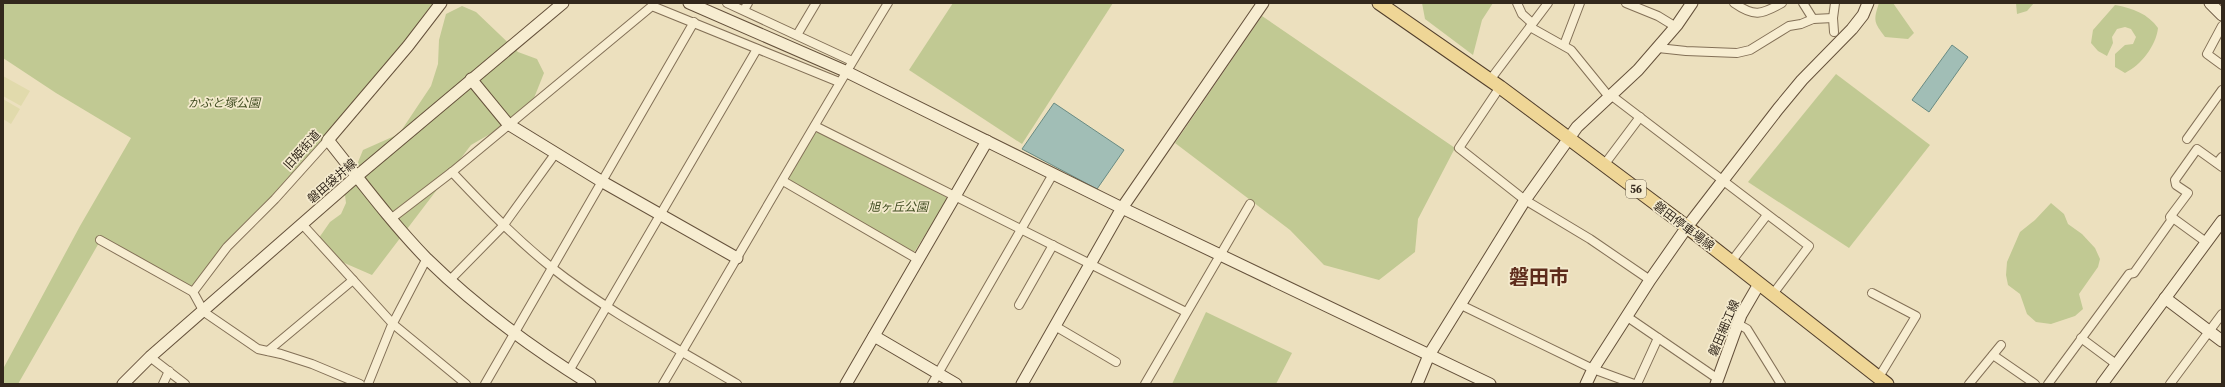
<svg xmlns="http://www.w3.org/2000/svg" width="2225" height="387" font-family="'Source Serif 4','Noto Sans JP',serif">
  <rect width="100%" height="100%" fill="#ece0be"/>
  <g fill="#e1daac">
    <path d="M3,76L30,91L21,106L3,96Z"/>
    <path d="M3,99L20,109L11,124L3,119Z"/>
  </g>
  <g fill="#c1c993">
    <path d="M3,3H442L193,292L100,241L18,384H3V369L80,226L131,138L56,93L3,58Z"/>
    <path d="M953,3H1113L1022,144L909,70Z"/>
    <path d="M1422,3H1493L1482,20L1473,55L1425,19Z"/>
    <path d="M1879,3H1893L1914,33L1908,39L1885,37C1874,22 1873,21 1879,3Z"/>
    <path d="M2016,3H2034L2027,11L2017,14Z"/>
    <path d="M2115,5C2133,8 2148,14 2158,28C2156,46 2141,65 2125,73L2115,67V54L2125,45L2133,44L2136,37L2131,29L2125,27L2117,29L2112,37L2113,43L2107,56L2098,51L2091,43L2093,30Z"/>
    <path d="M462,6L476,12L518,52L537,59L544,73L534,98L497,130L471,145L372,275L326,255L314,245L330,222L341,214L346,203L344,187L356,167L363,150L399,134L431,86L438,64L439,40L446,14Z"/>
    <path d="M1262,16L1455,148L1418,219L1415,252L1379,280L1324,265L1290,230L1175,143Z"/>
    <path d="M1836,74L1930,145L1849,248L1748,182Z"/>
    <path d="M820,132L946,197L947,200L915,251L912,252L790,181L789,177L815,133Z"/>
    <path d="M2051,203L2064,214L2068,224L2082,234L2095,248L2100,259L2098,267L2079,294L2083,309L2075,316L2051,324L2036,322L2027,314L2020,294L2008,285L2006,275L2007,262L2020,232L2035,220Z"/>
    <path d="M1206,312L1292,353L1276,384H1172Z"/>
  </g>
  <g fill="#a1beb6" stroke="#698b83">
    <path d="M1952,45L1968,57L1929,112L1912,100Z"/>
    <path d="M1054,103L1124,150L1097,189L1022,149Z"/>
  </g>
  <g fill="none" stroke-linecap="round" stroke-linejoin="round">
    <defs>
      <g id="street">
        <path d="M727,3L852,61"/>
        <path d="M1517,3L1522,14L1532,23"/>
        <path d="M1626,3L1658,16L1676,27"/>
        <path d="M1734,3C1754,17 1761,15 1782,3"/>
        <path d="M1803,3L1813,19"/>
        <path d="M744,10L748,3"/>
        <path d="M2222,26L2207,54L2222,65"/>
        <path d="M1530,27L1571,50L1610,98"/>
        <path d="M1834,32L1833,18L1835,3"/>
        <path d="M797,35L816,3"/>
        <path d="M1564,45L1580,3"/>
        <path d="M1658,48L1686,51L1737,53L1750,50L1789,26L1801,24L1813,19L1833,18"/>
        <path d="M1490,80L1548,3"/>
        <path d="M1500,87L1459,148L1525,200L1590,239L1650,280"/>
        <path d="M1612,96L1809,246L1773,294"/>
        <path d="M815,126L1186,312"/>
        <path d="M2187,139L2222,90"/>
        <path d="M328,140L275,199L227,247L193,292L204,312L258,349L281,354L312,364L360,384"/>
        <path d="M2217,163L2222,157"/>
        <path d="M1604,165L1640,117"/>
        <path d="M452,172C484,206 515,238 551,267C608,312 675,347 737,384"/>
        <path d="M783,181L919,260"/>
        <path d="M392,218L452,172L652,6L839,82"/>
        <path d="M2173,218L2170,217L2188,193L2176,185L2175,180L2197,149L2222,167"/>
        <path d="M302,224L393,324L466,384"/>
        <path d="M100,240L193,292"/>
        <path d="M1731,262L1767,215"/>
        <path d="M450,280L503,226L555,154"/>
        <path d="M1872,293L1916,316L1879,377"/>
        <path d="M1019,305L1053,245"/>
        <path d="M1461,305L1593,369L1634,384"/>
        <path d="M1626,316L1718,379"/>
        <path d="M1738,324L1747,329L1781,384"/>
        <path d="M1055,326L1116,362"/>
        <path d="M2081,338L2116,364"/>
        <path d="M268,351L353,280"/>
        <path d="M1993,355L2035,384"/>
        <path d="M150,357L185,384"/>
        <path d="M569,371L757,49"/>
        <path d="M163,384L169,371"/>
        <path d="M368,384L391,327L427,258"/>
        <path d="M485,384L694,22"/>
        <path d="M663,384C738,257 811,129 888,3"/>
        <path d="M932,384L1053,174"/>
        <path d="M1145,384L1250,204"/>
        <path d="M1637,384L1658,338"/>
        <path d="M1969,384L2001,345"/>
        <path d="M2048,384L2129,274L2134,273L2173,218L2206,242"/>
        <path d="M2170,384L2222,314"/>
      </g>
      <g id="secondary">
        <path d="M441,3L408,46L328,140C360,180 391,222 427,259C476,307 532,348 590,384"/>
        <path d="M689,3L845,71L1122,208L1490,384"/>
        <path d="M2210,3L2222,15"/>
        <path d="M471,79L508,124L601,181L737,258"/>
        <path d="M2165,298L2222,341"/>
        <path d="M874,336L956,384"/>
        <path d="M123,384L150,357L357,176L563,3"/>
        <path d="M846,384L987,141"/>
        <path d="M1022,384L1122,208L1263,3"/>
        <path d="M1417,384L1429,355L1525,200L1577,127L1638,70L1677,25L1692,3"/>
        <path d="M1586,384L1593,369L1650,280L1687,227L1778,109L1802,80L1852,29L1863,15L1868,3"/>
        <path d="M1716,384L1741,315L1759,284"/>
        <path d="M2102,384L2222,221"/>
      </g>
      <path id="primary" d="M1379,3L1500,87L1687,227L1887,384"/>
    </defs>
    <use href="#street" stroke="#837057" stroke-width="10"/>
    <use href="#secondary" stroke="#65513b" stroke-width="13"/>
    <use href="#primary" stroke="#513e2c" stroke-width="15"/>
    <use href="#street" stroke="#f7edd1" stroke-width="8"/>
    <use href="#secondary" stroke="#f7edd1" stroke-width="11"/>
    <use href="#primary" stroke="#efd696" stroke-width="13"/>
  </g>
  <g text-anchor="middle" stroke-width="3.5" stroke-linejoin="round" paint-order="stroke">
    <rect fill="#f4eacd" stroke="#6d6251" stroke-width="1" x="1626" y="180" width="20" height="18" rx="3"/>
    <g font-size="11" font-weight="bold" fill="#33281c">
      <text x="1636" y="193">56</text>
    </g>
    <g font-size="12" font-style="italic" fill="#434f23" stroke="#f4eacd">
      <text x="224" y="107">かぶと塚公園</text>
      <text x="898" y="211">旭ヶ丘公園</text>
    </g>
    <g font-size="12" fill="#33281c" stroke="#f4eacd">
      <text transform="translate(302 150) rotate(-48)" y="4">旧姫街道</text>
      <text transform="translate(332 181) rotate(-41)" y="4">磐田袋井線</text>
      <text transform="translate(1684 226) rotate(37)" y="4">磐田停車場線</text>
      <text transform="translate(1724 328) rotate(-67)" y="4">磐田細江線</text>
    </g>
    <g font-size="20" font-weight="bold" fill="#5e2c1c" stroke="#f4eacd">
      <text x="1539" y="284">磐田市</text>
    </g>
  </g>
  <rect width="2225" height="387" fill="none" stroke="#33281c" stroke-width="8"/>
</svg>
